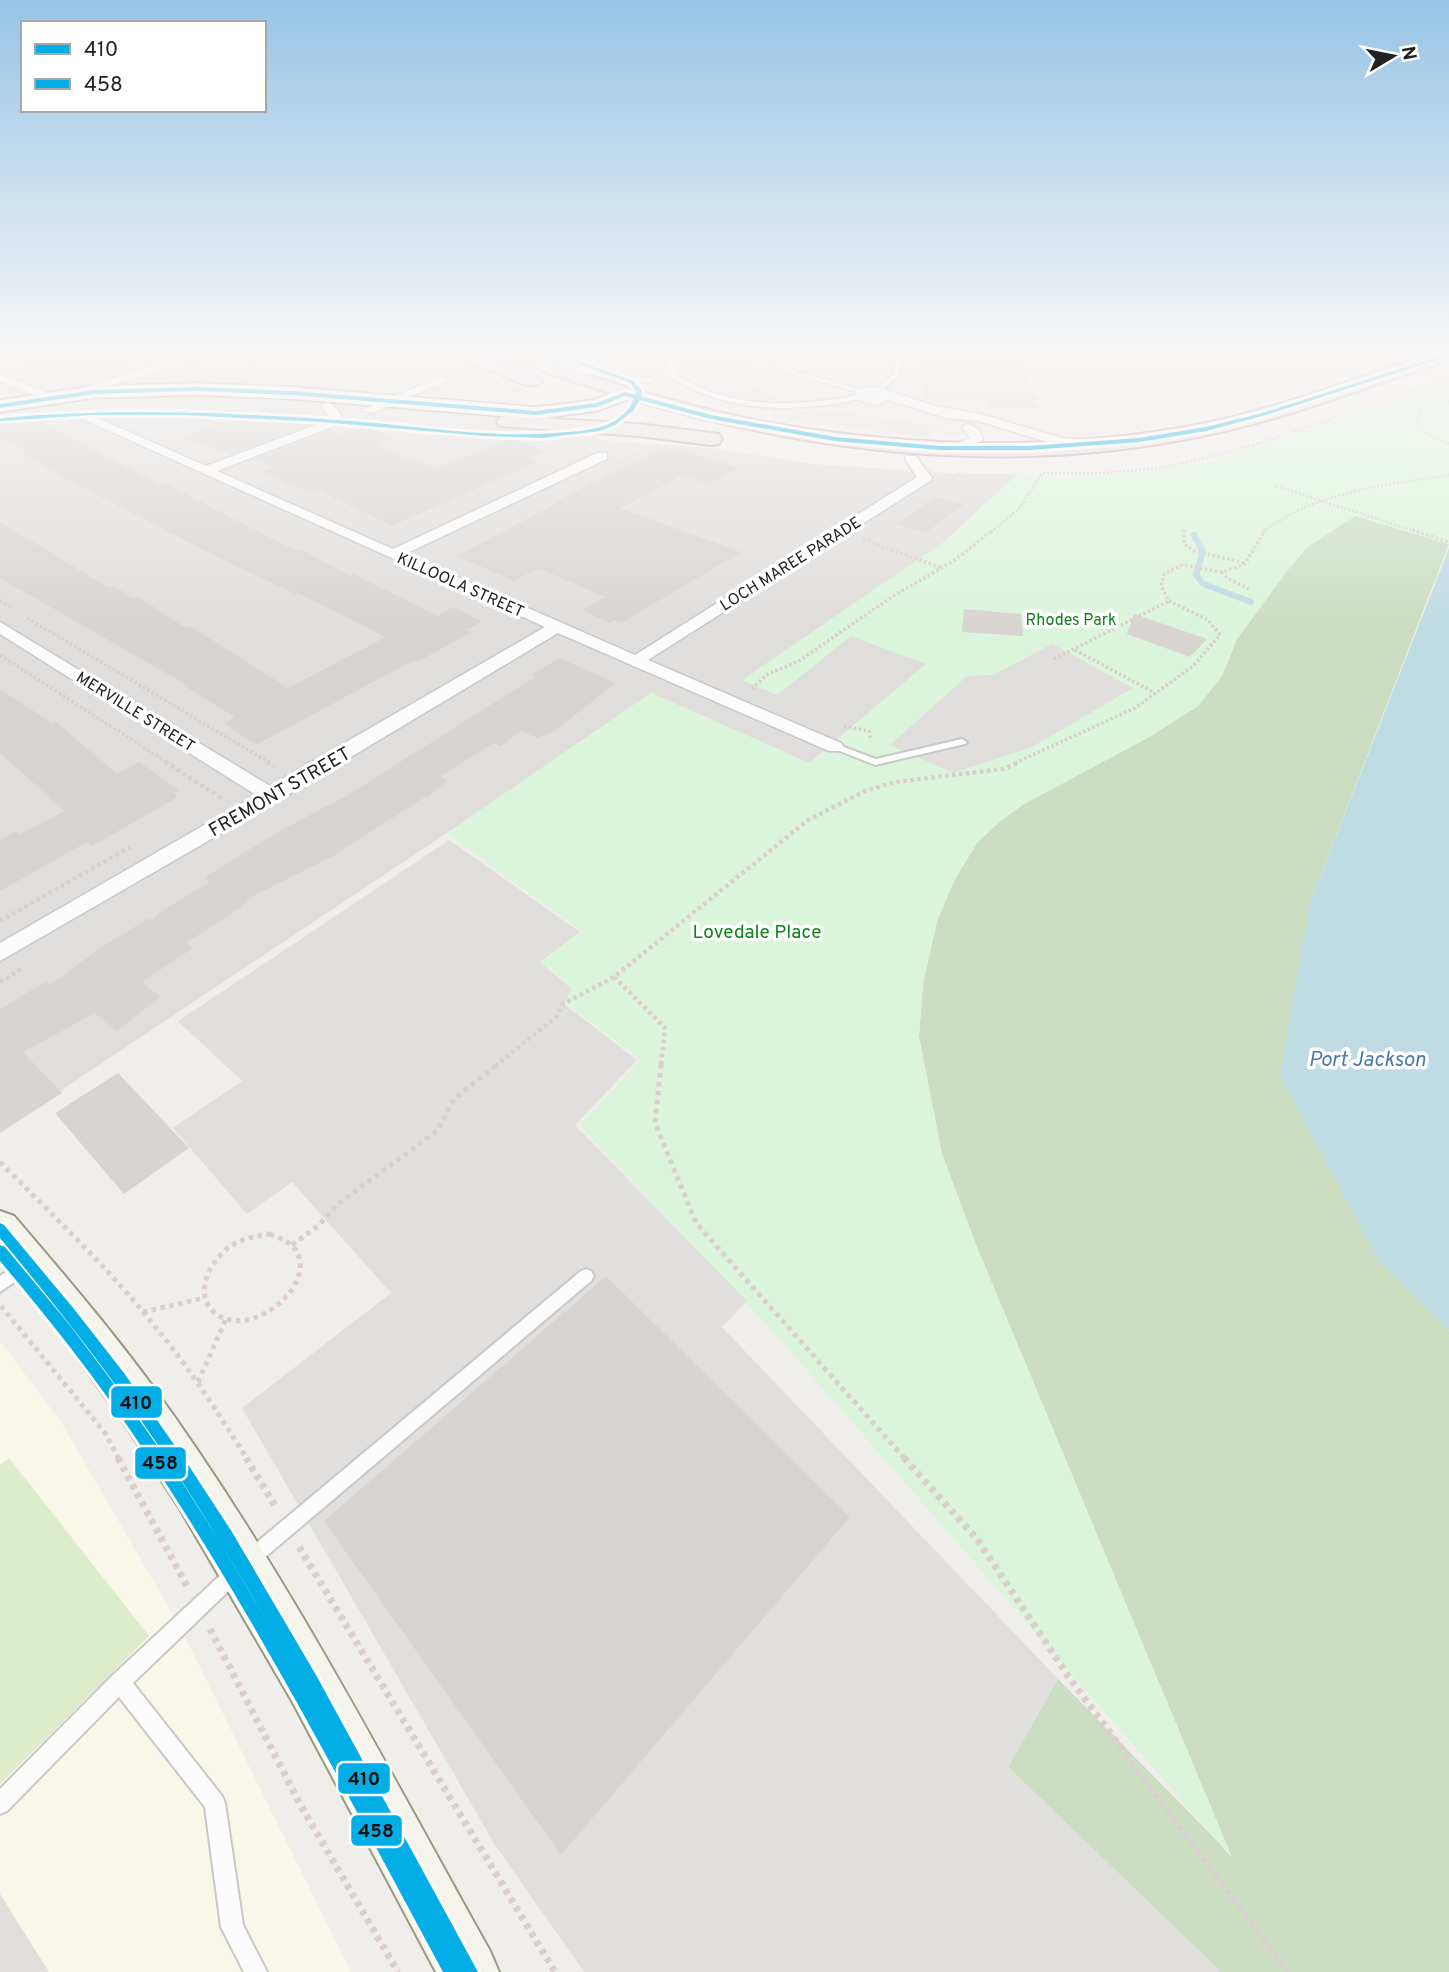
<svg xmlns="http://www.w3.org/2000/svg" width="1449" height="1972" font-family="Overpass,sans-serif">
  <rect width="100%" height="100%" fill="#f0eeeb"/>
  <path fill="#dfdedc" d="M0,353H433L530,392L519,430L598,437L600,440L711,448L812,464L963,474H1018L777,695L851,636L927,664L809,763L651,693L447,833L0,1131Z"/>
  <path fill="#f1e3e1" d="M537,353H1405L1336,380L1233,412L1180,424L1092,435L1063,437L1032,428L929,439L768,420L689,404L649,392L645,388L656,383L600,372Z"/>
  <path fill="#f8f7e8" d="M0,1341L61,1422L179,1625L351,1972H0Z"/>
  <path fill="#ddeccb" d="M9,1458L149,1636L0,1784V1465Z"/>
  <path fill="#cbdec1" d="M1355,516L1449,544L1310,903L1378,1259L1449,1331V1972H1221L1008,1767L1058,1679L1231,1855L976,1245L942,1154L919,1037L923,984L937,921L955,879L977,843L999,822L1024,804L1151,736L1198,706L1222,676L1237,639L1287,571L1306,548Z"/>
  <path fill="#daf5da" d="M1449,385V544L1355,516L1306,548L1287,571L1237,639L1222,676L1198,706L1151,736L1024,804L999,822L977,843L955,879L937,921L923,984L919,1037L942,1154L976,1245L1232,1858L771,1329L580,1125L641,1060L566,1004L573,988L541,962L582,932L447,833L651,693L809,763L926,664L851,636L777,695L742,680L957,533L1018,474L1063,478L1123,474L1204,463Z"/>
  <g fill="#e0dfde">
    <path d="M774,409L847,413L940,426L927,437L854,426L771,419Z"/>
    <path d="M1052,644L1133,688L1032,747L953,773L890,745L967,676L993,675Z"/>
    <path d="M449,840L580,932L540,962L572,989L564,1004L637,1060L575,1125L747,1301L722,1327L1058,1679L1008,1767L1221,1972H584L495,1845L242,1408L391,1293L292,1182L247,1214L173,1128L242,1081L178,1021Z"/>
    <path d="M0,1894L49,1972H0Z"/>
  </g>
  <path fill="#bfdbe3" d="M1449,548V1331L1378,1259L1280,1076L1310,903Z"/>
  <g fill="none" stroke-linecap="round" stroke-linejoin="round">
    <path stroke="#bfdbe3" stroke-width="6" d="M1194,535L1203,552L1196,574L1203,584L1251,602"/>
  </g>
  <g fill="#d7d4d2">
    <path d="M11,353H131L132,358L70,378Z"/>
    <path d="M678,353H757L742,378L777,400L745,398L703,386L676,362Z"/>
    <path d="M914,353H1013L1041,408H991L987,399L925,400L921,370Z"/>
    <path d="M266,409L311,424L232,454L179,438L242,414L246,416Z"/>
    <path d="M37,419L160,485L165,483L298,552L302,550L350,576L354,574L438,616L453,607L482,621L467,630L472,632L417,662L414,660L256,745L224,723L235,717L183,685L185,684L0,578V522L109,588L114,586L134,599L138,597L186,628L190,626L288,688L386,637L298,593L295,594L220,558L91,492L21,453L28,451L0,437V423Z"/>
    <path d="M365,426L395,437L376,445L436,470L502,441L513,439L546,451L528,459L537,462L392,526L318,490L310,493L263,472L277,467L253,460L330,430L343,434Z"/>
    <path d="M662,448L671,451L677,448L739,468L707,484L683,475L620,508L741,552L621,623L614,620L610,623L582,610L605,597L538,568L514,581L457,556L559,502L556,501Z"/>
    <path d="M936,496L964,505L925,533L896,524Z"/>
    <path d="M964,609L1021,614L1023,636L962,632Z"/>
    <path d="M1134,614L1207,639L1190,657L1127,634Z"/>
    <path d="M559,658L616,683L553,732L537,738L521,731L501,746L494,743L441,776L447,781L427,798L425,797L333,856L251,897L241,907L186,943L193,948L142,982L160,997L117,1031L95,1013L23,1052L62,1093L0,1133V1010L46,981L50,985L99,949L149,918L152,920L165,909L210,882L205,877L278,832L348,795L535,677L531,675Z"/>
    <path d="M0,689L52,723L56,722L117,774L139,762L179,790L173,793L178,797L92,846L87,842L0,891V840L16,831L20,834L65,811L0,753Z"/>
    <path d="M118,1073L189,1148L124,1194L55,1113Z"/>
    <path d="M606,1276L850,1517L561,1855L324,1521Z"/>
  </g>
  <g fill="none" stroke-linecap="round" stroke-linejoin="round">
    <defs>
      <g id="lane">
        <path d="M657,353H663L661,362L671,373L667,362L670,353H676L673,362L679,377C735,410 797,407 859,395L862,397C852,402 838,403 826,405C777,411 728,408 684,385C672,379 662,374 655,362Z"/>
        <path d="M786,353H794L783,358L780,363L797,372L865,391L862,393L793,374L775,365L779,356Z"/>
        <path d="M890,353H896L902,366L898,376L880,392H876V390L893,374L896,366Z"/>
        <path d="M559,363L613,376L651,378L654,380L651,382L613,380L557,366Z"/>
        <path d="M962,739L967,742L965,744L875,765L830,747L832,745H838L876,759Z"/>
        <path d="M25,1259L30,1261L33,1266L30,1271L0,1292V1276Z"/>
        <path d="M586,1269L591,1271L594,1276L591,1281L256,1565L250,1568L244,1565L241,1559L244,1553L581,1271Z"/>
        <path d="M234,1565L240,1568L243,1574L240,1580L133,1683L222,1796L225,1803L243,1925L267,1972H244L221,1927L205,1807L119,1697L7,1811L0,1814V1789L113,1675L228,1568Z"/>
      </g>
      <g id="street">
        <path d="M197,353H213L54,404L0,381V374L55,396Z"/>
        <path d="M441,377L447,380L445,382L372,413L362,410Z"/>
        <path d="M866,387L882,389L935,406L980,414L1062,438L1088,440L1094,444L1088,448L1061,446L978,421L947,418L888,400L877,405L855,399L856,390ZM867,394L878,396L865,395Z"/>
        <path d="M327,402C334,404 345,417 342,423L217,471L393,549L597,453H607V459L405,554L635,655L917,477L905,459L906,456H916L932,478L930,481L648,660L841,743L844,747L841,751H829L558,633L279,800L0,961V943L256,795L0,634V622L270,786L545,627L83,419L93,416L206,466L331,419L321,406Z"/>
        <path d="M968,423L980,431L983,440L960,451H952V445L970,438L962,427Z"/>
      </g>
      <path id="secondary" d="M0,1211L14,1216C61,1271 108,1326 151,1384C281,1562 383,1760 490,1951L499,1972H436L292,1701L180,1509L120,1417L55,1327L0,1259Z"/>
      <path id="primary" d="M197,383L292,387L536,407L593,400L625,388L634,394L632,398L597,411L536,419L292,399L197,395L94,398L0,412V400L94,386Z"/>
      <g id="highway">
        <path d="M454,353H479L539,377L542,381L539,385H525L456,357Z"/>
        <path d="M501,353C509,353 519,352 527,353C552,357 577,372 602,380C655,396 710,412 765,422C911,448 1061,452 1206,423C1284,407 1358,377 1433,353H1449V360C1369,386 1290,418 1207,435C966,486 731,441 503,357Z"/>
        <path d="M507,416L638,424L711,433L719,434L722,439L719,444L711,445L638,436L500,426L497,422L500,418Z"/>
      </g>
    </defs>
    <use href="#lane" stroke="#c9c8c7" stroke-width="4"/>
    <use href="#street" stroke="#c9c8c7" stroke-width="3"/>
    <use href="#secondary" stroke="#999a82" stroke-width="4"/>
    <use href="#primary" stroke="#a79c86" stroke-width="3"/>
    <use href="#highway" stroke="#c5a2ac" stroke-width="4"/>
    <g stroke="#dccecd" stroke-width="2.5" stroke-dasharray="2 2" stroke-linecap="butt">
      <path d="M846,369L876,355"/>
      <path d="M1403,394L1449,379"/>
      <path d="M1449,401L1422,410L1416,421L1428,434L1449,444"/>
      <path d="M619,463L642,451"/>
      <path d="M945,484L964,471"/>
      <path d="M1276,486L1417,532"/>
      <path d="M991,532L1019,509L1042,473C1078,473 1113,474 1149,469C1214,460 1277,438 1339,416"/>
      <path d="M1263,532C1316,491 1386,485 1449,475"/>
    </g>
    <g stroke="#dccecd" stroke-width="3.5" stroke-dasharray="2.5 2.5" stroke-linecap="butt">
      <path d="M1184,530V544L1195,551L1244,563"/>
      <path d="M1412,530L1449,542"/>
      <path d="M863,539L942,568"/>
      <path d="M1222,572L1227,578L1249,589"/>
      <path d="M0,601L13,609"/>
      <path d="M27,618L270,763"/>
      <path d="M1075,650L1155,693"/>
      <path d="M0,655L168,763"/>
      <path d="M1054,659L1169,601"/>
      <path d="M752,689L766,675L799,661L893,596L955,560L993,530"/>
      <path d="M844,726L869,731L871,741"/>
      <path d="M1015,763L1135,708L1193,666L1220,635L1208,620L1169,601L1161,586L1164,574L1182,565L1222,572L1245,564L1265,530"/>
    </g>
    <g stroke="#dccecd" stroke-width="4.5" stroke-dasharray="3.5 3.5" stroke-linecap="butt">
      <path d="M165,762L220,797L217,798"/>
      <path d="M267,762L274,766"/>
      <path d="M0,921L130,847"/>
      <path d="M614,977L665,1028L661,1066"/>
      <path d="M0,982L23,968"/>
      <path d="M495,1066L556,1017L563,1004L614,977L808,820L865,791L895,782L1003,769L1019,762"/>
    </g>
    <g stroke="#dccecd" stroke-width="5" stroke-dasharray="4.5 4.5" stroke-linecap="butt">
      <path d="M661,1064L655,1123L696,1223L905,1459"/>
      <path d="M0,1162C56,1218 113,1273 162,1335C193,1374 221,1417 247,1459"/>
      <path d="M270,1234C276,1237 285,1239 290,1244C328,1276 252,1345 214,1312C191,1292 213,1256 234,1244C245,1238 257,1236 270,1234Z"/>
      <path d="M292,1245L318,1226L339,1203L437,1131L455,1098L498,1064"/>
      <path d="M1,1306L105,1433L119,1459"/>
      <path d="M143,1312L204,1298"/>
      <path d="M198,1382L226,1319"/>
    </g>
    <g stroke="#dccecd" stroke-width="7" stroke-dasharray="5 5" stroke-linecap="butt">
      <path d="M118,1458L188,1588"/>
      <path d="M246,1458L277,1509"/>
      <path d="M904,1458L977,1539L1068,1676L1287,1972"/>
      <path d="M299,1547L555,1972"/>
      <path d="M210,1629L301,1806L398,1972"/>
    </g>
    <use href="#lane" fill="#fdfcfc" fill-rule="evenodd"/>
    <use href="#street" fill="#fdfcfc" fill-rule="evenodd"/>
    <use href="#secondary" fill="#f4f4ed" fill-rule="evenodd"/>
    <use href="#primary" fill="#f3ede7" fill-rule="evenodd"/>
    <use href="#highway" fill="#ece0e2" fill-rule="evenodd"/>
    <defs>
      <g id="bus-1">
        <path d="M1449,353V356L1266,415L1206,431L1139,442L1029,450H940L835,441L711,419L625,396L597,407L536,415L292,395L197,391L94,394L0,408V404L94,390L197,387L292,391L536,411L596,403L625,392L711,415L835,437L940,446H1029L1139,438L1206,427L1262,413Z"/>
        <path d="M0,1223L4,1225L74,1309L124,1373L187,1463L232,1532L316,1675L478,1972H459C368,1805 281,1635 178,1475C124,1392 63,1314 0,1238Z"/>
      </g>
      <g id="bus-2">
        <path d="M549,353H557L634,381L642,391L641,398L633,411L615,425L600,431L542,438L484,436L321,422L184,415H93L0,421V419L2,418C123,407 242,413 363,422C426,427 490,438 554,433C569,432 586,431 601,427C618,422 633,409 636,391L630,383Z"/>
        <path d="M0,1245L5,1247L69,1324L114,1384L175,1471L219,1540L302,1680L462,1972H443C337,1776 235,1576 105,1394C72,1348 36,1304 0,1261Z"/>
      </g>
    </defs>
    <use href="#bus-1" stroke="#fff" stroke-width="6"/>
    <use href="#bus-2" stroke="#fff" stroke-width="6"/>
    <use href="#bus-1" fill="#02aee5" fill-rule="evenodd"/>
    <use href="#bus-2" fill="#02aee5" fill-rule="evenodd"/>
  </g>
  <linearGradient id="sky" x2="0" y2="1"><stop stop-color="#97c4e6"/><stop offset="0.56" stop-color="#f8f7f6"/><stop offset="1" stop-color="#f8f7f6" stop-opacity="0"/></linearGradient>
  <rect width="1449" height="629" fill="url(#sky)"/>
  <g text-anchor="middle" stroke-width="7" stroke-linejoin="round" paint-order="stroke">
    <g font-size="16" fill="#222" stroke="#fff">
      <text transform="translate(790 563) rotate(-32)" y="6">LOCH MAREE PARADE</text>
      <text transform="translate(461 584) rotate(24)" y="6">KILLOOLA STREET</text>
      <text transform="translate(136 711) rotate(32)" y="6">MERVILLE STREET</text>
    </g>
    <g font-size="16" fill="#0c8416" stroke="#fff">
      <text x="1071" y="625">Rhodes Park</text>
    </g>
    <g font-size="19" fill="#222" stroke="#fff">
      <text transform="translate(279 791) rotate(-30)" y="7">FREMONT STREET</text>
    </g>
    <g font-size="19" fill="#0c8416" stroke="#fff">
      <text x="757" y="938">Lovedale Place</text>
    </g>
    <g font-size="21" font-style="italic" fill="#4a7aab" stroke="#fff">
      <text x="1367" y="1066">Port Jackson</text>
    </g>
  </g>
  <g stroke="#fff" stroke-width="2.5">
    <rect x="110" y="1385" width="53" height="34" rx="7" fill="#02aee5"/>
    <rect x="134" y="1446" width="53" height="34" rx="7" fill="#02aee5"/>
    <rect x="337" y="1762" width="54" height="33" rx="7" fill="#02aee5"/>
    <rect x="350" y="1814" width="53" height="33" rx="7" fill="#02aee5"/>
  </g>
  <g font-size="19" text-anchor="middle" font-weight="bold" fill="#111">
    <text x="136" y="1409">410</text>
    <text x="160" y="1469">458</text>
    <text x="364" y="1785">410</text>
    <text x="376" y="1837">458</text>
  </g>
  <rect x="21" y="21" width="245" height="91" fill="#ffffff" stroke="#a7a7a7" stroke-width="2"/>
  <rect x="35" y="44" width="35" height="10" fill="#02aee5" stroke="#a7a7a7" stroke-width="2"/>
  <text x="84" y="56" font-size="21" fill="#222222">410</text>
  <rect x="35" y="79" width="35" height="10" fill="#02aee5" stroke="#a7a7a7" stroke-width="2"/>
  <text x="84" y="91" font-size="21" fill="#222222">458</text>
  <g transform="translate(1393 56) rotate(80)" stroke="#ffffff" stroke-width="5" paint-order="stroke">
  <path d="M0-5L12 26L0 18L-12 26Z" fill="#222222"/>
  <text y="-10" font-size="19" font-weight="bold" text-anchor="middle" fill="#222222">N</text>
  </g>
</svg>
